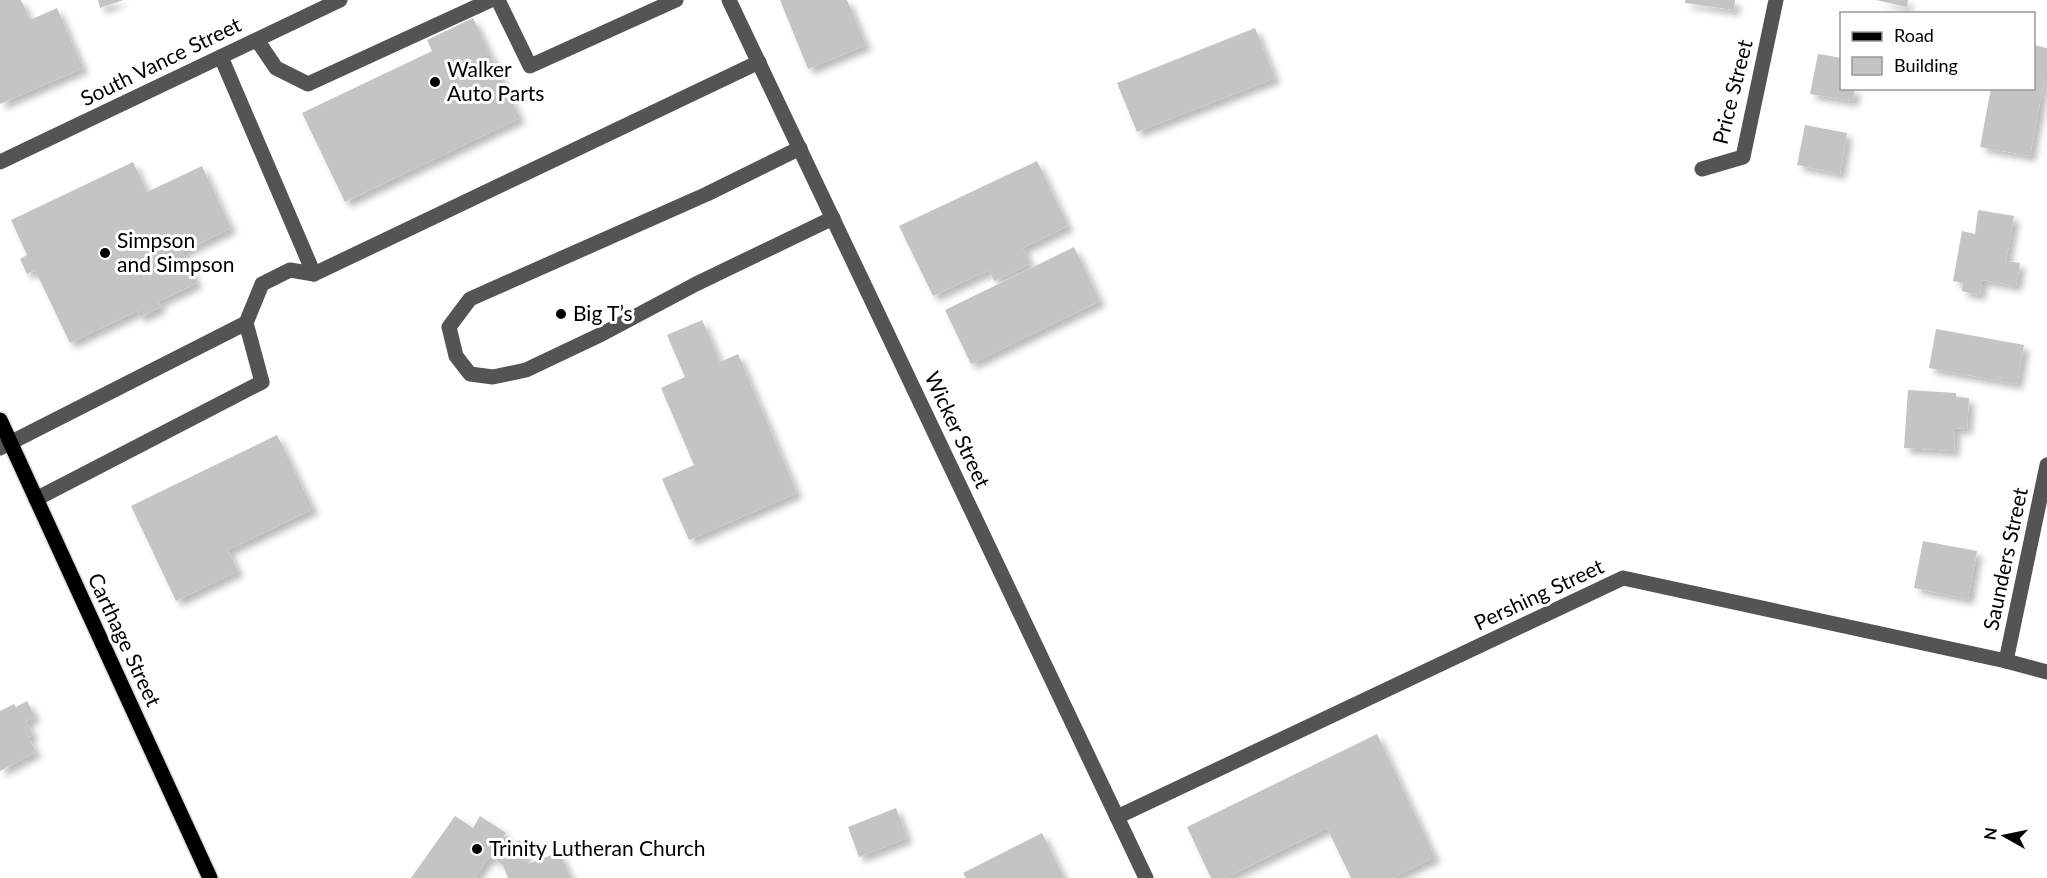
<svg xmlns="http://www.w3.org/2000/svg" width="2047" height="878" font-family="Lato,sans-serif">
  <defs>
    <filter id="shadow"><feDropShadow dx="5.5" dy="5.5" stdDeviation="3" flood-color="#0004"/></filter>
  </defs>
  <rect width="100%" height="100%" fill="#fff"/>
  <g fill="#c4c4c4" filter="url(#shadow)">
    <path d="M0,0H21L30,20L57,8L83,68L0,104Z"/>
    <path d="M98,0H123L100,8Z"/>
    <path d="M780,0H847L866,45L808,69Z"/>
    <path d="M1685,0H1735L1734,10L1685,3Z"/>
    <path d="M1876,0H1908L1907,7Z"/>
    <path d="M473,18L520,118L345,202L302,113L432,51L427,40Z"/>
    <path d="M1255,28L1275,78L1137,132L1117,83Z"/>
    <path d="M2034,45L2047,48V76L2045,75L2030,156L1980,147L1991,88H2034Z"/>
    <path d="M1818,54L1842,58V88H1855L1853,101L1810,94Z"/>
    <path d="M1805,125L1847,133L1840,174L1797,165Z"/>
    <path d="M1037,161L1068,226L1023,248L1030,264L994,281L989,270L933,296L899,226Z"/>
    <path d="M133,162L147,192L202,166L231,228L182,252L197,283L158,302L161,307L140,317L137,311L70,343L35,270L27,274L20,259L27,255L11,220Z"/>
    <path d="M1978,210L2014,216L2006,261L2020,263L2016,286L1982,280L1980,295L1962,291L1963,283L1953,281L1962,231L1975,234Z"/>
    <path d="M1074,247L1100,301L971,364L945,310Z"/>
    <path d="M702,320L720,362L738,354L797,493L689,540L662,479L694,465L661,388L685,377L667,335Z"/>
    <path d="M1936,329L2024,345L2017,384L1929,368Z"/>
    <path d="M1908,390L1956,393V397L1969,398L1967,429L1955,428L1954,451L1904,448Z"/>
    <path d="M277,435L313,509L228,550L238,571L176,601L131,506Z"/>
    <path d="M1923,541L1977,551L1968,599L1914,588Z"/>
    <path d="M27,701L35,717L26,721L33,735L28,737L36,752L0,771V711L14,704L16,707Z"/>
    <path d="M1377,734L1435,857L1392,878H1351L1327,828L1225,878H1211L1187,827Z"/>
    <path d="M896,808L907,838L859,857L848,827Z"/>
    <path d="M455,816L473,828L480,816L506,833L501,841L508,846L520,840L528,864L559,852L571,878H508L503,865L490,856L474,878H411Z"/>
    <path d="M1042,833L1064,878H966L963,873Z"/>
  </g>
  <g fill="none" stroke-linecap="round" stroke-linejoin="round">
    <defs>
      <path id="major" d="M0,420L210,878"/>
    </defs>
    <use href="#major" stroke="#dbdbdb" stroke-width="18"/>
    <g stroke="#545454" stroke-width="15">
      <path d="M498,0L530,66L676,0"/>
      <path d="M729,0L1146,878"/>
      <path d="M257,40L276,68L308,84L491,0"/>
      <path d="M221,57L314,274"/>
      <path d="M800,148L707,194L470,299L449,327L456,356L470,374L493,377L526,370L602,334L696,284L833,218"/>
      <path d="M0,162L340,0"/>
      <path d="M1702,169L1743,157L1776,0"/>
      <path d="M0,448L246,323L262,284L290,270L314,274L759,62"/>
      <path d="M36,499L262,382L246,323"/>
      <path d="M2006,661L2047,465"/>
      <path d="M1117,817L1623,578L2006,661L2047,672"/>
    </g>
    <use href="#major" stroke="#000" stroke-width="15"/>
  </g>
  <g fill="#000" stroke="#fff" stroke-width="2">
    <circle cx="435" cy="82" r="6"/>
    <circle cx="105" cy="253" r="6"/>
    <circle cx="561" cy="314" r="6"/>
    <circle cx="477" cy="849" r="6"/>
  </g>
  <g text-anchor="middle" stroke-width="6" stroke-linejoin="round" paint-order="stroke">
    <g font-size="21" fill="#000" stroke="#fff">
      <text transform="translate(161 62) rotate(-26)" y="7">South Vance Street</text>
      <text transform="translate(1733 92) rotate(-76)" y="7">Price Street</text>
      <text transform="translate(957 430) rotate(65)" y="7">Wicker Street</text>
      <text transform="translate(2006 559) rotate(-78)" y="7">Saunders Street</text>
      <text transform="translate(1539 595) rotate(-25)" y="7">Pershing Street</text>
      <text transform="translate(124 640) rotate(65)" y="7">Carthage Street</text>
    </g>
    <g font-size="21" fill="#000" stroke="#fff" text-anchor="start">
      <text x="447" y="77">Walker<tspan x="447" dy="24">Auto Parts</tspan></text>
      <text x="117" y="248">Simpson<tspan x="117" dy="24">and Simpson</tspan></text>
      <text x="573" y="321">Big T’s</text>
      <text x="489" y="856">Trinity Lutheran Church</text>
    </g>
  </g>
  <rect x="1840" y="12" width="195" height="78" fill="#ffffff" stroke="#999999" stroke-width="1.5"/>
  <rect x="1852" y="32" width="30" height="9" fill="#000000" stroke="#999999" stroke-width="1.5"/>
  <text x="1894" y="42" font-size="18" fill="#000000">Road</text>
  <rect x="1852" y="57" width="30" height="18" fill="#c4c4c4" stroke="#999999" stroke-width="1.5"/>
  <text x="1894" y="72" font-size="18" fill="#000000">Building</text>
  <g transform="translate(2005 836) rotate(279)" stroke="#ffffff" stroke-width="4.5" paint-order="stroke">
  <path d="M0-4.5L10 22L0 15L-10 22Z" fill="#000000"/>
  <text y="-9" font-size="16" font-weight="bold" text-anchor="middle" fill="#000000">N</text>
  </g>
</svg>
